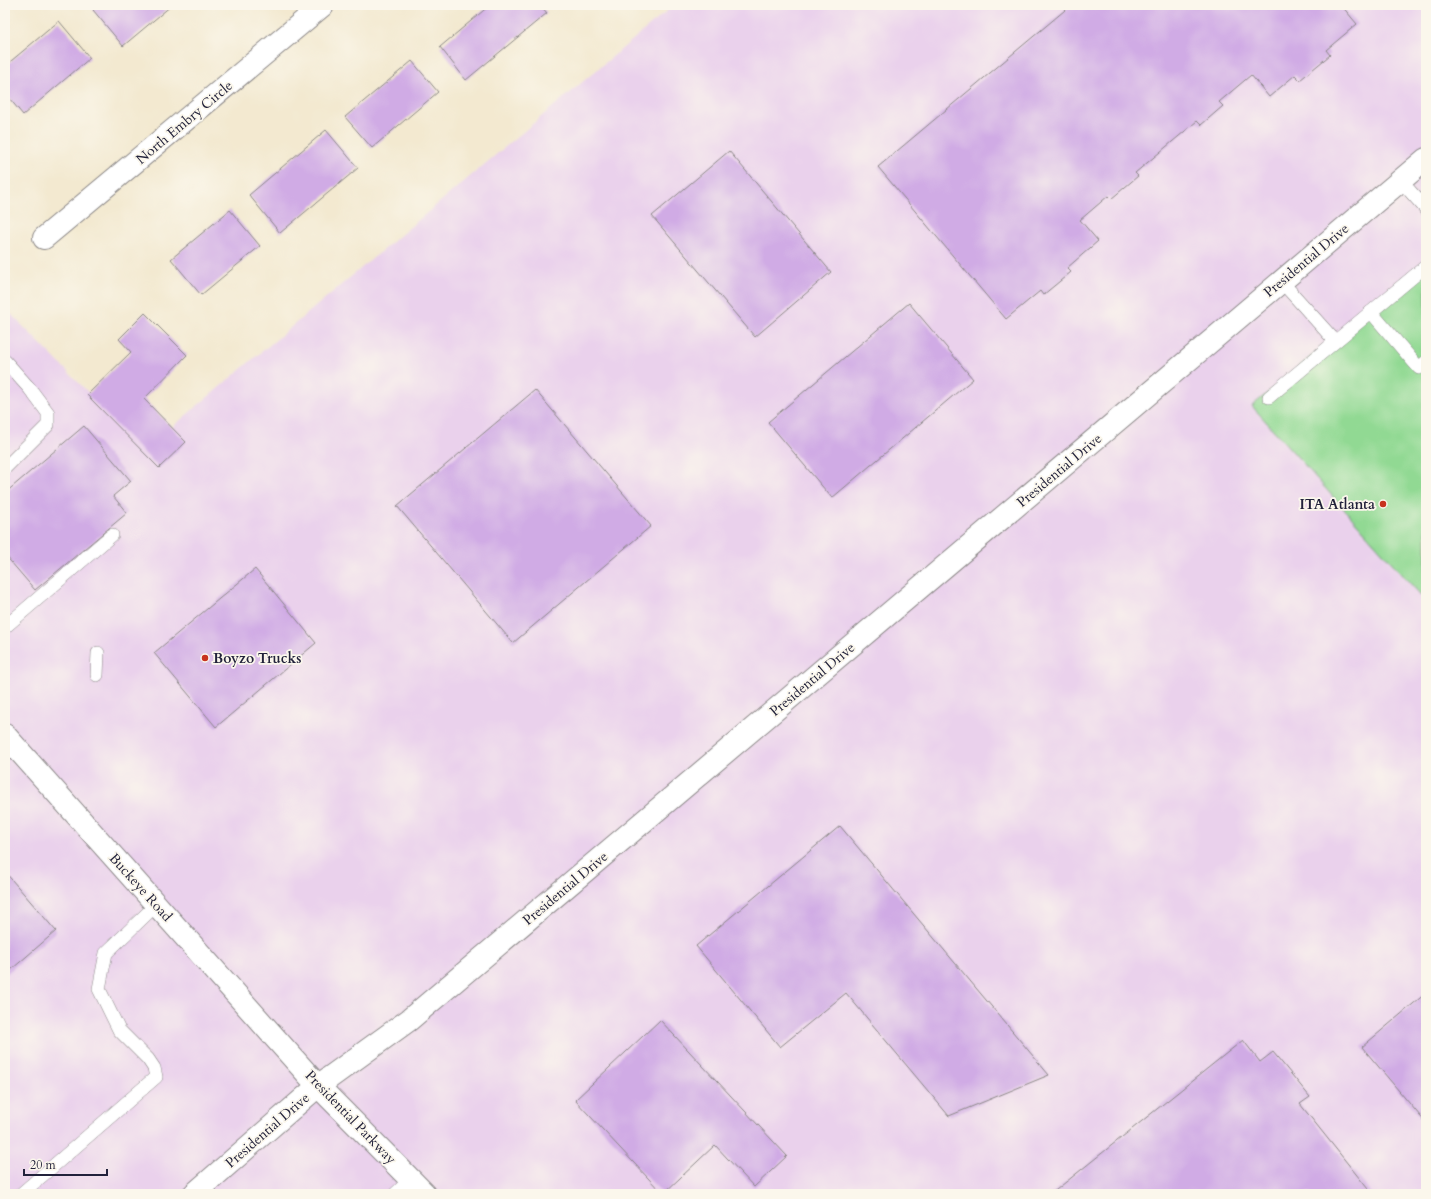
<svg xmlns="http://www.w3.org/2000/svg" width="1431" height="1199" font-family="Cardo,serif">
  <rect width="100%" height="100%" fill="#fbf7ec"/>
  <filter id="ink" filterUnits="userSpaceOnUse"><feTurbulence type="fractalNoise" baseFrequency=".025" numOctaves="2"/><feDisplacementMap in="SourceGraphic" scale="8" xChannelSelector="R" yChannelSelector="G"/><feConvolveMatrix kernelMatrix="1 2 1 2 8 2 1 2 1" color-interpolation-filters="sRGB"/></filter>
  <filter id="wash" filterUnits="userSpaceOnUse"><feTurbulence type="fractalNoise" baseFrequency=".012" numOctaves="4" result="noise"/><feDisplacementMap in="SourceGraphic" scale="16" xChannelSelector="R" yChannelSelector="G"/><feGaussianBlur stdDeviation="0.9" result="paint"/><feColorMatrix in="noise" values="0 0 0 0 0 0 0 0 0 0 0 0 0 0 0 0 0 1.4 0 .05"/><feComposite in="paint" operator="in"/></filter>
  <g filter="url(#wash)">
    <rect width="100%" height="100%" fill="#f3e9d0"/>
    <path fill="#ead1ec" d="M674,5H1426V1194H5V308L145,450Z"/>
    <path fill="#91d993" stroke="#5a7e67" d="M1426,260V601L1252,406Z"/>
    <g id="blocks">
      <g fill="#d0abe5">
        <path d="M98,5H172L123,46L93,10Z"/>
        <path d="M490,5H540L547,13L466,80L440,47Z"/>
        <path d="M1071,5H1341L1357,24L1326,50L1330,55L1300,80L1295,75L1269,97L1251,75L1219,102L1223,106L1201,125L1197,121L1135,173L1138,176L1111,199L1108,196L1080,220L1098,241L1067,268L1071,272L1043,295L1040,291L1006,319L878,167Z"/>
        <path d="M59,21L90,58L23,115L5,93V66Z"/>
        <path d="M412,61L438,92L372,148L345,117Z"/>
        <path d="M326,130L358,168L280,233L249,195Z"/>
        <path d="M729,151L831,272L755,337L652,216Z"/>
        <path d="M230,210L260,246L201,295L171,259Z"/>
        <path d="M909,303L973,379L832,498L768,422Z"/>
        <path d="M145,313L187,355L144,399L186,442L159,468L87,395L131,352L119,339Z"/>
        <path d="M535,390L651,526L513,643L397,506Z"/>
        <path d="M84,426L131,481L113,496L127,513L35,590L5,555V493Z"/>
        <path d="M255,569L316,643L216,727L154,653Z"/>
        <path d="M840,826L1049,1075L949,1116L846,993L780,1047L696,946Z"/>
        <path d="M5,872L56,931L5,975Z"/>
        <path d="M1426,993V1123L1362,1047Z"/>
        <path d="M660,1020L787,1156L754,1187L715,1145L663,1194L575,1100Z"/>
        <path d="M1243,1040L1260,1062L1273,1052L1310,1097L1300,1104L1372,1194H1051Z"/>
      </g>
    </g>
  </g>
  <g filter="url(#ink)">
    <use href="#blocks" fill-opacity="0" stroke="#8a8686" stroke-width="1"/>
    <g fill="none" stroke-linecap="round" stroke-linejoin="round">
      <defs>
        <g id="service">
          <path d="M1400,180L1426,209"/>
          <path d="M1281,281L1335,341"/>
          <path d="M1371,312L1419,368L1426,362"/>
          <path d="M5,361L30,389L48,413V425L5,468"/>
          <path d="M1269,397L1426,266"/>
          <path d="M5,627L112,535"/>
          <path d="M97,675L98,653"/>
          <path d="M21,1194L156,1077L154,1068L148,1059L119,1030L99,989L106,953L157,904"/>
          <path d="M395,1194L411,1179"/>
        </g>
        <g id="minor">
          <path d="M44,238L323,5"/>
          <path d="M194,1194L318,1086L409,1020L1426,159"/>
        </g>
        <path id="tertiary" d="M5,735L318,1086L425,1194"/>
      </defs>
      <use href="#service" stroke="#8a8686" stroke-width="14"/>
      <use href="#minor" stroke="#8a8686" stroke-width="24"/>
      <use href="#tertiary" stroke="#8a8686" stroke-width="24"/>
      <use href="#service" stroke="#fff" stroke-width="13"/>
      <use href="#minor" stroke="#fff" stroke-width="22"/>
      <use href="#tertiary" stroke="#fff" stroke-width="22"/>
    </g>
  </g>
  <g fill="#c8321e" stroke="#fbf7ec" stroke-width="1.5">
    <circle cx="1383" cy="504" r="4"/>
    <circle cx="205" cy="658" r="4"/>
  </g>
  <g text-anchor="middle" stroke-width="3.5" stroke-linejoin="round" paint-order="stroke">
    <g font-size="14" fill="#22223b" stroke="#fbf7ec">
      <text transform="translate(184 122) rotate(-40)" y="5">North Embry Circle</text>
      <text transform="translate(1306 260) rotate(-40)" y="5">Presidential Drive</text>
      <text transform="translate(1059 470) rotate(-40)" y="5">Presidential Drive</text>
      <text transform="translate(812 679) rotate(-40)" y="5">Presidential Drive</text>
      <text transform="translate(141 887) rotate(48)" y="5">Buckeye Road</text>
      <text transform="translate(565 888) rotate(-40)" y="5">Presidential Drive</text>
      <text transform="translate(351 1117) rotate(46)" y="5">Presidential Parkway</text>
      <text transform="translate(267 1130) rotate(-41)" y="5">Presidential Drive</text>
    </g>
    <g font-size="14" font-weight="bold" fill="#22223b" stroke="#fbf7ec" text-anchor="end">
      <text x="1375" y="509">ITA Atlanta</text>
      <text x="213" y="663" text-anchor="start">Boyzo Trucks</text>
    </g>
  </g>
  <rect width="1431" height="1199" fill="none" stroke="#fbf7ec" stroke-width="20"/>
  <path d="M24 1169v6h83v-6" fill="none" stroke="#22223b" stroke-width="2"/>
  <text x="30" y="1169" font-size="12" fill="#22223b" stroke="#fbf7ec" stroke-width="3" paint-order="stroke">20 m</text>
</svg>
